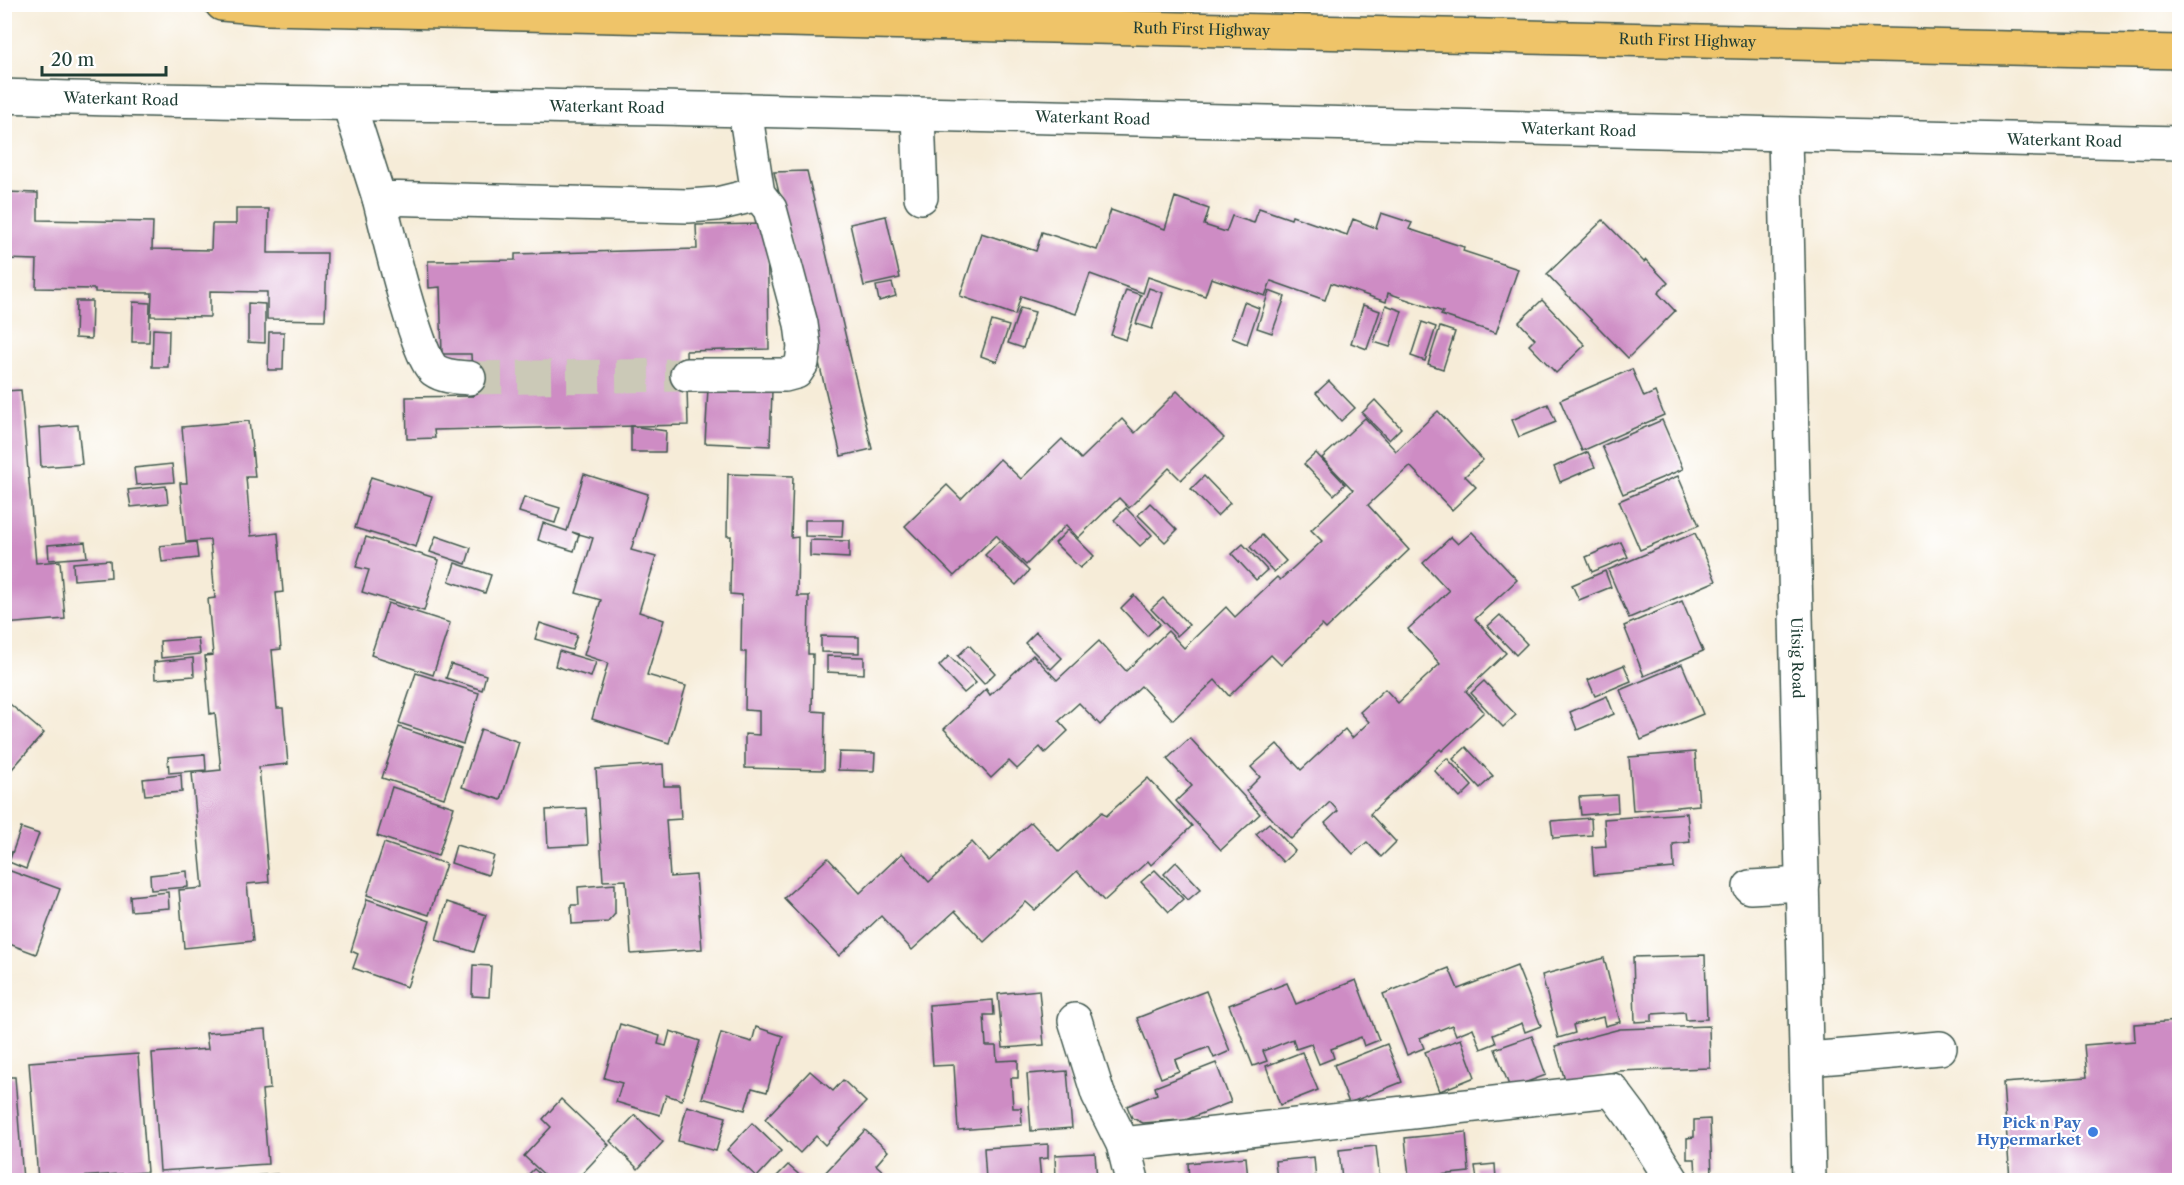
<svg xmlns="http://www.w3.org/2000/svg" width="2184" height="1185" font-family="'Libre Caslon Text',serif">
  <rect width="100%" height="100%" fill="#fff"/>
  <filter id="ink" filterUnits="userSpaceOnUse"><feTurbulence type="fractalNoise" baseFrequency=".0167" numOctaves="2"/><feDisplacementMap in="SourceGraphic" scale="12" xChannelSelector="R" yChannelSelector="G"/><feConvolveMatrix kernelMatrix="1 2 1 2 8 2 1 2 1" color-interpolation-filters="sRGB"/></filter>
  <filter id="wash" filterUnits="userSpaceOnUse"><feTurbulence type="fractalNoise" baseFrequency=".008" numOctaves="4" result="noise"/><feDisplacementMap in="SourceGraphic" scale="24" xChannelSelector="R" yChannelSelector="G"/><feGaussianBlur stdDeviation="1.35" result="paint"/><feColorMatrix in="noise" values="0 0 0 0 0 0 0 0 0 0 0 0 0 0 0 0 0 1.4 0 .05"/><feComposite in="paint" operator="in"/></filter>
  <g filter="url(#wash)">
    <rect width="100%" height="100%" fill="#f6ecd8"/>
    <g id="blocks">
      <g fill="#ce8cc4">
        <path d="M807,171L872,449L841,456L774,172Z"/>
        <path d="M4,192L38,193V220L153,222L152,249L211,250L212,224H236V209H269L268,253H327L325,320L267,319V292L210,291V317L151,316L152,293L95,292V289L36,288L37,260L4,259Z"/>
        <path d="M1175,197L1209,209L1204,225L1226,232L1232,216L1254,223L1259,208L1291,219L1292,216L1347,235L1353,219L1376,228L1381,213L1412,223L1409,229L1464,247L1463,251L1518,269L1496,333L1441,315L1443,312L1388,293L1386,302L1331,283L1325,300L1271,281L1265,296L1211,278L1205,296L1148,277L1143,293L1090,274L1076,314L1021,296L1015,315L960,296L981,233L1036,251L1042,232L1097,250L1111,210L1165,229Z"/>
        <path d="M886,216L900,278L864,286L850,224Z"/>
        <path d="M1603,220L1644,262L1646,260L1668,283L1658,293L1675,311L1628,358L1547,274Z"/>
        <path d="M767,224L769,349L686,351L688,425L434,430L435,438L407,439L406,397L473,396L471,354H442L440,287L429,288L428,261L515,260V254L697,249L696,225Z"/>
        <path d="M892,283L896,296L879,301L876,286Z"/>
        <path d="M1149,288L1163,293L1152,329L1136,324Z"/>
        <path d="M1126,290L1141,295L1126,340L1111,335Z"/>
        <path d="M1269,291L1285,297L1272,333L1257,328Z"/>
        <path d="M1542,300L1585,345L1556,373L1529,345L1535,339L1519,322Z"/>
        <path d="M76,301H92L91,339L75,338Z"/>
        <path d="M133,302L150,303L149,342H132Z"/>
        <path d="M1244,302L1259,308L1247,344L1232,338Z"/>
        <path d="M248,303L265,304V343L248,342Z"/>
        <path d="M1363,305L1380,311L1367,349L1351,343Z"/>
        <path d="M1386,305L1402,311L1390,347L1374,342Z"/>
        <path d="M1020,308L1035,312L1023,348L1008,343Z"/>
        <path d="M992,321L1009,326L997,362L981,356Z"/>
        <path d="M1422,322L1436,327L1425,361L1411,356Z"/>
        <path d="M1440,327L1455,332L1443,369L1428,364Z"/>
        <path d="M153,329L169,330L168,367H152Z"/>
        <path d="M269,332H284L283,370H268Z"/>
        <path d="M1632,369L1644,397L1655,392L1664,415L1582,451L1560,400Z"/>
        <path d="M1329,381L1355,408L1341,421L1316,393Z"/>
        <path d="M708,388L772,390L770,446L705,443Z"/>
        <path d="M21,390L36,563L60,561L65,619L4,624V391Z"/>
        <path d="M1177,391L1224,438L1181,480L1169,468L1129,508L1119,498L1078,538L1066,525L1026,565L996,535L954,576L905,526L947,485L961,499L1000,459L1021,479L1062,439L1081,459L1122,419L1135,433Z"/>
        <path d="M1375,400L1401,428L1389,440L1362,413Z"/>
        <path d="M1548,404L1556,422L1519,437L1512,420Z"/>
        <path d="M1438,411L1483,460L1465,476L1476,487L1452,510L1410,466L1368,505L1409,550L1326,629L1322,625L1281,665L1271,655L1229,696L1215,680L1173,720L1141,686L1100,725L1079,703L1059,721L1068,731L1045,753L1040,747L1017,769L1009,761L991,778L944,729L986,689L990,695L1033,655L1057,680L1099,641L1126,671L1168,631L1184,648L1226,607L1235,617L1277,577L1280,580L1322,541L1311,530L1353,490L1322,458L1365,418L1396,451Z"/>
        <path d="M1662,420L1683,469L1623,494L1602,446Z"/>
        <path d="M249,421L255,477H246L251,536L278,533L283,592L276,593L281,649L272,650L277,708H283L288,764L259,767L269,882L247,884L253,941L184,948L179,890L203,888L192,773L221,770L215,713L210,714L205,656L213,655L208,599L215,598L210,540L186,542L180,483H187L182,427Z"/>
        <path d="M78,425L82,464L41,467L39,428Z"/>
        <path d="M631,426L666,431L665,452H631Z"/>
        <path d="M1588,452L1595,467L1560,482L1554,467Z"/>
        <path d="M1316,453L1345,484L1334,495L1304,464Z"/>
        <path d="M172,464L174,482L136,485L134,468Z"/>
        <path d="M584,474L648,494L631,550L656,557L639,612L664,620L647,675L686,686L669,743L592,719L608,663L584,655L601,600L576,593L593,538L572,532L579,535L574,551L538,540L543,523L567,531Z"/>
        <path d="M728,474L793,476L791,538L798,537L797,596H809L808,654H813L812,711L825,712L824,770L745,768V734L759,735V711L745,710L746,652H741L742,595L730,594L731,536H727Z"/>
        <path d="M1204,476L1230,503L1217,516L1191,489Z"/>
        <path d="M1678,476L1699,525L1640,550L1619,501Z"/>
        <path d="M371,477L432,496L416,547L355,528Z"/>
        <path d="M166,486L168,503L131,507L128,490Z"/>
        <path d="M524,497L560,508L555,523L519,512Z"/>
        <path d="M1150,503L1177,530L1165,542L1138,515Z"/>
        <path d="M1126,508L1152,535L1140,546L1114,520Z"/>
        <path d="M805,520H843L842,537L805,536Z"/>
        <path d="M1068,530L1094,556L1080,568L1055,543Z"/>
        <path d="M1472,532L1517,580L1475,619L1506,653L1466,691L1484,712L1442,751L1440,749L1370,814L1396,842L1381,857L1367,842L1353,854L1325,823L1338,811L1330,802L1291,839L1246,791L1260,777L1251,767L1277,744L1301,770L1345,729L1352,738L1369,722L1360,712L1385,689L1398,703L1440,664L1408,629L1449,591L1423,563L1451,537L1458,544Z"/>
        <path d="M1695,533L1716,581L1629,618L1608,570Z"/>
        <path d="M1262,535L1286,561L1274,572L1250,547Z"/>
        <path d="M436,536L471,548L466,564L430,552Z"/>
        <path d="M366,537L439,560L424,611L362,592L369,570L356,567Z"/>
        <path d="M810,540L849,541V558L810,556Z"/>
        <path d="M999,541L1029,571L1016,585L985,555Z"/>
        <path d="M85,542L87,557L49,560L48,545Z"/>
        <path d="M196,542L198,558L162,562L160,546Z"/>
        <path d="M1621,542L1628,557L1592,572L1586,557Z"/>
        <path d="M1243,544L1267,570L1256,580L1232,554Z"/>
        <path d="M110,560L111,577L74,580L73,563Z"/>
        <path d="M455,563L491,575L485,593L449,581Z"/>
        <path d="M1605,571L1611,587L1579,600L1572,585Z"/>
        <path d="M1134,595L1160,624L1147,636L1121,608Z"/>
        <path d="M1163,598L1189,625L1177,636L1151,609Z"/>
        <path d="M1682,601L1703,651L1644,676L1624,626Z"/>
        <path d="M388,603L450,623L433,675L371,655Z"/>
        <path d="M1500,615L1527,644L1516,655L1488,626Z"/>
        <path d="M540,623L577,635L572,650L535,639Z"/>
        <path d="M1036,632L1062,658L1051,669L1025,643Z"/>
        <path d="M821,636L859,637V653L821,652Z"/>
        <path d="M198,638L200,654L161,658L160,641Z"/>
        <path d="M969,645L995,673L984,684L958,656Z"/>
        <path d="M559,651L596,662L591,677L555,666Z"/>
        <path d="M827,656L864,657V674L827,672Z"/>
        <path d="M949,656L976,683L964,693L939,666Z"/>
        <path d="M193,658L194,676L155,679L154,662Z"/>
        <path d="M451,664L486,675L482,690L446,678Z"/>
        <path d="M1682,664L1703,714L1641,740L1620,690Z"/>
        <path d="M1624,665L1631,681L1595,696L1588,680Z"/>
        <path d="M416,673L479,693L463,744L399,723Z"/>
        <path d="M1484,681L1516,715L1503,727L1471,693Z"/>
        <path d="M1607,696L1614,714L1577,730L1570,712Z"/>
        <path d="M4,699L44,733L4,778Z"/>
        <path d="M399,727L461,748L444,798L382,778Z"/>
        <path d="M481,729L519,742L501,800L462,787Z"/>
        <path d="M1190,738L1260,814L1221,850L1176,801L1192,786L1167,759Z"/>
        <path d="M1466,747L1493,776L1480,788L1453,759Z"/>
        <path d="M839,752L875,753L874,771L838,770Z"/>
        <path d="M1695,752L1699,805L1633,811L1629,757Z"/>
        <path d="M205,754L206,770L169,773L168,757Z"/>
        <path d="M1447,758L1472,786L1460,798L1434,770Z"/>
        <path d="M663,764L664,786H679L681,819L666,820L670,877L696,875L702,949L631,954L626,880L603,881L596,769Z"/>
        <path d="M181,775L182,792L145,795L143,779Z"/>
        <path d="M1148,778L1192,826L1151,865L1148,861L1104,901L1077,871L1035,910L1026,902L984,942L955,911L912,950L881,916L839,956L784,898L828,858L860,893L902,853L929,882L972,842L989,861L1031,822L1059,852L1102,812L1106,816Z"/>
        <path d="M392,787L454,807L438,856L377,836Z"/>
        <path d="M1617,795L1618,812L1581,815L1579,797Z"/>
        <path d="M586,808L588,845L548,847L546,810Z"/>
        <path d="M1687,813L1690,842L1673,844L1674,868L1594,875L1592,847L1606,846L1604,819Z"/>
        <path d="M1591,818L1592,835L1553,838L1551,821Z"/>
        <path d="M1269,823L1295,851L1283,862L1256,834Z"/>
        <path d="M21,828L39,834L26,869L9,862Z"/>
        <path d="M384,843L446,864L429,915L367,895Z"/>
        <path d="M456,845L494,856L488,875L451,863Z"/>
        <path d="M4,850L11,852L5,869L60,889L36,954L4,942Z"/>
        <path d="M1176,862L1201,889L1188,900L1164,874Z"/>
        <path d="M1155,870L1183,899L1169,912L1141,882Z"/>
        <path d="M187,871L188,887L151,890L150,875Z"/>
        <path d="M615,884V914L608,922L572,924L571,905H579L578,887Z"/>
        <path d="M168,892L169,908L131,911L130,896Z"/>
        <path d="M367,899L430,921L407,987L353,968L358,954L351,951Z"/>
        <path d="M447,902L486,915L474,952L436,940Z"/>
        <path d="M1705,955L1707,1019L1686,1020L1685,1012L1652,1014V1021L1635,1022L1633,957Z"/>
        <path d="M1604,958L1620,1022L1605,1026L1603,1017L1573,1025L1575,1033L1558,1038L1542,975Z"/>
        <path d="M473,965L491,966L489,997L472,996Z"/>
        <path d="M1517,966L1541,1026L1525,1032L1522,1023L1493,1035L1496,1043L1481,1049L1473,1028L1456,1035L1452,1025L1420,1038L1424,1048L1407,1055L1383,994L1449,968L1458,989Z"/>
        <path d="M1356,980L1379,1040L1364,1046L1361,1037L1331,1049L1334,1058L1319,1064L1311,1044L1296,1049L1293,1039L1263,1051L1267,1061L1253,1066L1229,1005L1287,983L1296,1004Z"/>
        <path d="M1039,990L1044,1045L1003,1048L998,994Z"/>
        <path d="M1206,991L1230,1051L1214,1058L1209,1047L1175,1060L1179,1071L1161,1078L1137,1018Z"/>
        <path d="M993,1000L994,1015H984L986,1046H996L997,1061L1018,1060V1078H1011L1013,1108H1021L1022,1125L958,1130L954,1065L933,1066L929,1005Z"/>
        <path d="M2180,1021V1180H2010L2003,1083L2087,1077L2084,1045L2135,1041L2134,1024Z"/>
        <path d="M620,1024L660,1036L658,1044L666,1046L670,1031L700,1041L682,1100L666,1095L660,1115L616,1102L622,1083L604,1078Z"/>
        <path d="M1709,1026L1710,1068L1618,1071L1566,1084L1555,1046L1620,1029Z"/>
        <path d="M756,1027L783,1036L767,1092L752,1088L745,1110L702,1098L721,1033L752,1042Z"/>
        <path d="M266,1029L270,1089L262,1090L268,1164L160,1171L152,1053L208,1049L206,1033Z"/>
        <path d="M1532,1036L1546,1075L1510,1088L1495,1049Z"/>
        <path d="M1461,1039L1475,1077L1440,1091L1425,1052Z"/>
        <path d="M1387,1044L1402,1082L1349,1103L1334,1065Z"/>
        <path d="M1302,1052L1318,1090L1280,1105L1266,1066Z"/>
        <path d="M138,1054L147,1172L38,1180L29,1062Z"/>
        <path d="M1216,1063L1231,1102L1178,1123V1120L1143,1123L1132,1118L1127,1106L1157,1094L1155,1087Z"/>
        <path d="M810,1071L833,1091L843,1080L866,1102L825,1145L816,1136L800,1153L765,1119Z"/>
        <path d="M1067,1071L1072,1128L1031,1131L1027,1074Z"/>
        <path d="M4,1077H15L23,1180H4Z"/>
        <path d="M561,1099L609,1145L578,1178L575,1175L569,1180H550L524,1156L551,1127L543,1119Z"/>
        <path d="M687,1106L726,1117L716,1151L678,1141Z"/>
        <path d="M635,1115L663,1142L638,1169L610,1141Z"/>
        <path d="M1710,1119L1712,1176L1696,1177L1695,1159H1687V1138L1694,1137V1120Z"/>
        <path d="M752,1123L781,1151L757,1177L727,1150Z"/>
        <path d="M865,1130L888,1151L876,1165L893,1180H829L823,1175Z"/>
        <path d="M1466,1132L1469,1172L1409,1178L1405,1138Z"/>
        <path d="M1048,1144V1158L1039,1159L1041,1180H986L984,1148Z"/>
        <path d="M1376,1146L1380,1180H1342L1339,1150Z"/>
        <path d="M1095,1153L1097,1180H1056L1055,1155Z"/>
        <path d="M1246,1157L1248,1180H1189L1188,1163Z"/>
        <path d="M1314,1157L1316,1180H1277L1275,1161Z"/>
        <path d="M1495,1164L1496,1180H1477L1475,1166Z"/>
        <path d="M788,1165L805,1180H773Z"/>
        <path d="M534,1169L546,1180H523Z"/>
        <path d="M277,1174V1180H214V1179Z"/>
      </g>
    </g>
  </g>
  <g filter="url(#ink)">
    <use href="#blocks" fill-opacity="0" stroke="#3f574d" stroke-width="1.5"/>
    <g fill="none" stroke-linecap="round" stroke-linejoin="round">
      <path stroke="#cbc9b7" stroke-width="33" stroke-dasharray="33 16" stroke-linecap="butt" d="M469,378L687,375"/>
      <defs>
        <g id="minor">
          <path id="s1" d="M4,96C252,104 500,104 748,110C1225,121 1702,134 2180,143"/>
          <path d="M349,104L379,198L688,206L717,204L758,194L745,110"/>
          <path d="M918,115L921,197"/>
          <path id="s2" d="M1785,136L1809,1180"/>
          <path d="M379,198C386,225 417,358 434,370C444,377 457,377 469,378"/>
          <path d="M687,375H785L796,372L802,363L804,347L801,324L770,209L758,194"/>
          <path d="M1750,887L1803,884"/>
          <path d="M1075,1020L1098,1094L1123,1144L1132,1180"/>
          <path d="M1808,1059L1940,1048"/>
          <path d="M1123,1144L1612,1090L1633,1118L1672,1180"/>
        </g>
        <g id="highway">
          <path id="s3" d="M222,4L267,8L2180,52"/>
        </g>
      </defs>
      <use href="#minor" stroke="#3f574d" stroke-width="36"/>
      <use href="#highway" stroke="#3f574d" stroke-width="36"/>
      <use href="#minor" stroke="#fff" stroke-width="33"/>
      <use href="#highway" stroke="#efc469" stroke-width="33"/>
    </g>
  </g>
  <circle fill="#3f7fe0" stroke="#fff" stroke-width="2" cx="2093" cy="1132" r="6"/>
  <g text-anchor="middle" stroke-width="4.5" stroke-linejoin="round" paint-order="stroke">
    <g font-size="15" fill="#1f3d34" stroke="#fff">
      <text dy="5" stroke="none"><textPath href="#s3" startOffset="980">Ruth First Highway</textPath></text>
      <text dy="5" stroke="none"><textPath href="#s3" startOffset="1466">Ruth First Highway</textPath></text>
      <text dy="5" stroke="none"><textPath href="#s1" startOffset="117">Waterkant Road</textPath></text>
      <text dy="5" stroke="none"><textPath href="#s1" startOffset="603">Waterkant Road</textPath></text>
      <text dy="5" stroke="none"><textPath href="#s1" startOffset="1089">Waterkant Road</textPath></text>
      <text dy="5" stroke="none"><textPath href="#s1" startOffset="1575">Waterkant Road</textPath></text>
      <text dy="5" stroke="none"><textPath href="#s1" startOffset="2061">Waterkant Road</textPath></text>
      <text dy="5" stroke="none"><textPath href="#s2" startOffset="522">Uitsig Road</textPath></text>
    </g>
    <g font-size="15" font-weight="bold" fill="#366cbe" stroke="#fff" text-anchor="end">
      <text x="2081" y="1128">Pick n Pay<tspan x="2081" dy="17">Hypermarket</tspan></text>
    </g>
  </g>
  <rect width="2184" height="1185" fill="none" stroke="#fff" stroke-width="24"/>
  <path d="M42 66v9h124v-9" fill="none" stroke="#1f3d34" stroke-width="3"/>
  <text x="51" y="66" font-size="18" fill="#1f3d34" stroke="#ffffff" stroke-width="4.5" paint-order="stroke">20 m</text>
</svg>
